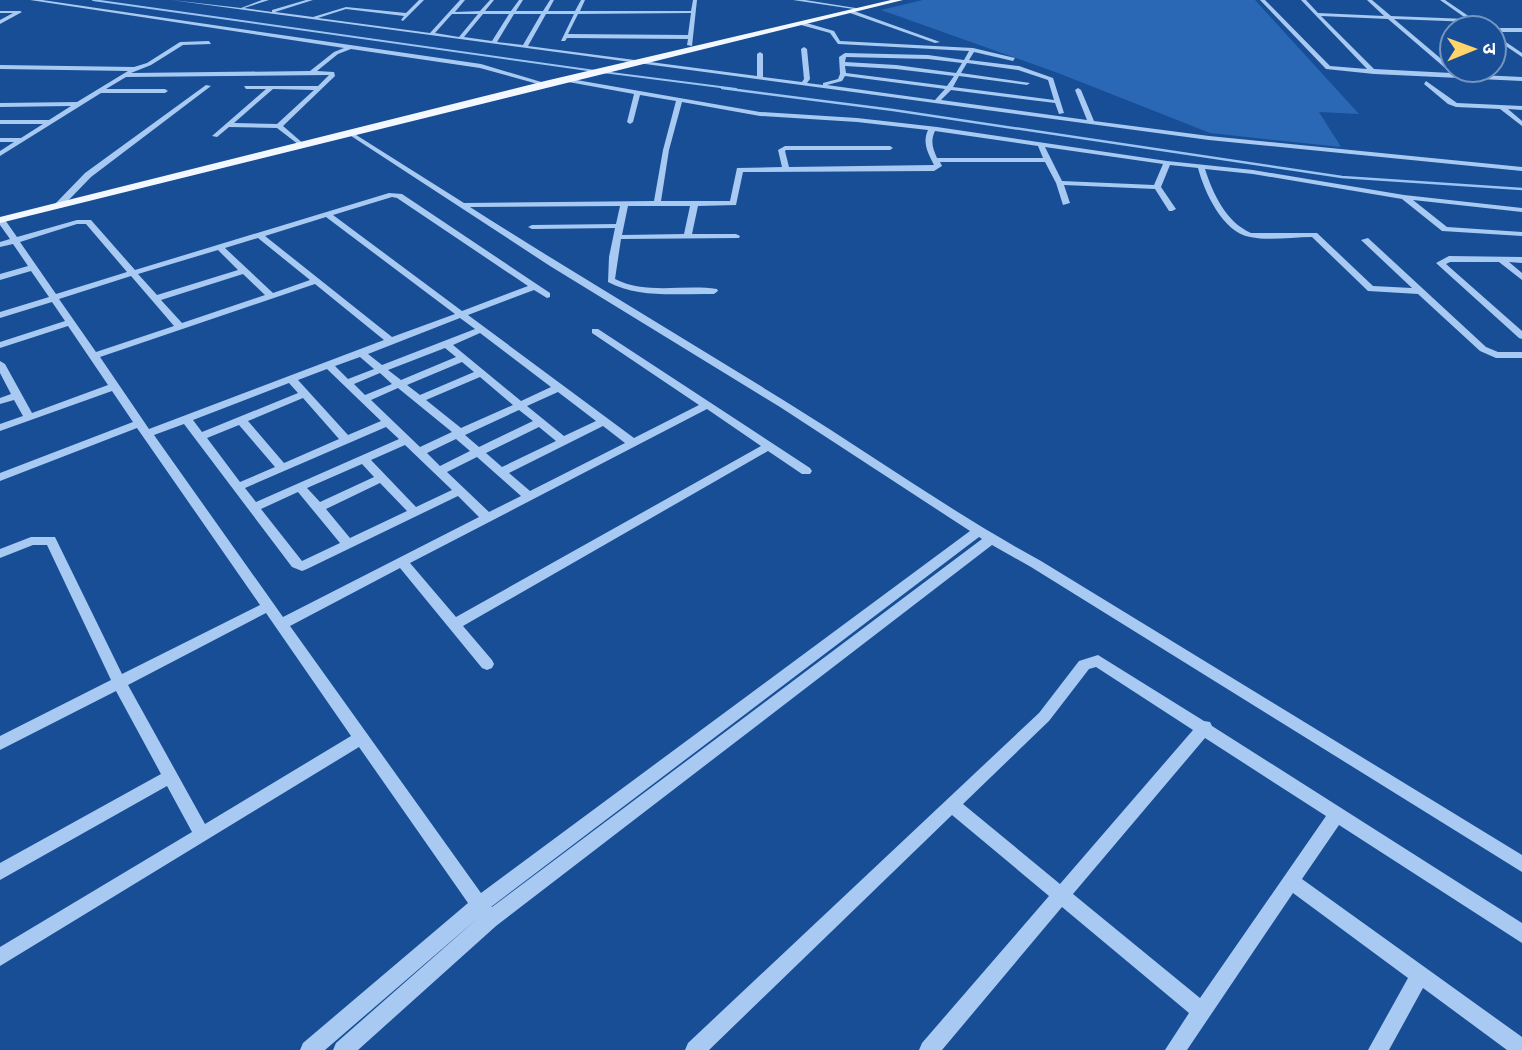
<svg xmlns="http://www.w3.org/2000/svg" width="1522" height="1050" font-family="'Noto Sans','Noto Sans Devanagari',sans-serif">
  <rect width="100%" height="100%" fill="#174e96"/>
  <path fill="#2a68b5" d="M923,0H1255L1359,114L1319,112L1341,147L1210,133L1058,73L881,10Z"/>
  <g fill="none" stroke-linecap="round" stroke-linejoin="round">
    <g stroke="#9bc4f4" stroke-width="2">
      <path d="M93,0L595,71"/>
      <path d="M603,72L736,89"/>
    </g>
    <path stroke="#9bc4f4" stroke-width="2.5" d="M722,88L893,110L1342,177L1522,189"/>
    <g fill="#a8c9f1" fill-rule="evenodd">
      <path d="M30,0H42L481,64L548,84L545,86L480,68L351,49L338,54L317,71L334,72L335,76L283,126L305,145V147L303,148L277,128L229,127L217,137L212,136L266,89H246L244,86H318L329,75L126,77L106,89H165L168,91L165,93H101L0,156V151L14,142H0V138H21L43,124H0V120H49L71,106L0,107V103L77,102L128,71L0,69V65L134,67L147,63L180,42L209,41L211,44L183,45L151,65L131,73L310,71L334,52L344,48ZM273,89L314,90L277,124L234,123Z"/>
      <path d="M171,0L241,8L262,0H269L244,8L272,12V10L306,0H313L275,12L313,17L346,7L406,13L419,0H424L403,21L401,20L404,16L346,9L318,18L430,33L460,0H465L455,12L480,11L490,0H494L485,11H511L519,0H523L516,11H543L550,0H554L548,11H575L581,0H585L580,11H691L693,0H697L692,46L687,45L688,39L567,38L565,41H561L574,14H546L528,46L757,76V54L760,52L763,54V77L802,82L804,79L801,49L804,47L807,49L810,79L807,83L823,85V83L838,79L840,74L839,57L845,53L928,55L964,60L969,51L838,44L830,33L801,25L803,22L834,31L840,41L973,48L1015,58L1013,61L974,52L969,60L1019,66L1053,78L1064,113L1059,114L1055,103L951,90L941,100L1087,120L1075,90L1078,88L1081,90L1094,121L1209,136L1522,167V171L1209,140ZM691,13L688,35L568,34L578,14ZM452,14H478L459,37L435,33ZM483,14H509L492,41L464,37ZM514,14H541L523,45L497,42ZM846,57L928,59L962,63L956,73L896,65L845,62ZM967,63L1018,70L1048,80L1054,100L953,87L959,76L1027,85L1030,83L961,73ZM845,66L896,69L954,76L947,86L846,73ZM845,76L945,89L935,100L827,85L842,81Z"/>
      <path d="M793,0H805L862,9L860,10Z"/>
      <path d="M1260,0H1265L1330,66L1367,69L1301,0H1306L1318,13L1384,16L1367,0H1372L1391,16L1467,19L1440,0H1445L1486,28H1480L1472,22L1394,19L1452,68V70L1459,74L1522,77V81L1374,74L1326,69ZM1321,16L1388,19L1451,73L1374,69Z"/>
      <path d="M0,11H20L22,12L0,24V20L13,13H0Z"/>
      <path d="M850,11H854L940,42L935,43L850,13Z"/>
      <rect x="1494" y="28" width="28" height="4"/>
      <path d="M1494,34L1522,53V57L1494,38Z"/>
      <path d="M565,78L760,112L857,118L937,127L1167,161L1253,170L1404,195L1522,208V212L1413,200L1447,227L1522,232V236L1442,231L1402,199L1253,174L1205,169C1213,194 1226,222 1251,233H1317L1373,286L1412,288L1361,240L1368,238L1486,347L1498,352H1522V358H1496L1480,351L1418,294L1368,291L1312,237C1292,237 1269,241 1250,237C1223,233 1204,191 1198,168L1170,165L1161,187L1176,209L1172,211H1169L1155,189L1064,185L1070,203L1063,205L1056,183L1045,162H940L942,166L934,171L743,172L736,205L698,206L692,234H736L740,236L739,238L621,239L615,279C646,295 684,284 717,289L718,291L714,294C679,293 639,299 608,282L609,257L615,228L532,229L528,227L532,225L616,224L620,206L470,207C575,274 682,337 788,403C872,455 953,513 1041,561L1522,855V872L1031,567L992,545L496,926L358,1050H333L336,1043L478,918L325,1050H300L303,1043L468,903L359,747L0,966V947L192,832L167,786L0,880V863L161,774L116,691L0,750V736L111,680L47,545H33L0,558V549L31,537H55L122,674L260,605L137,428L0,481V473L133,422L112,391L0,431V424L23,416L14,400L0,404V398L11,394L0,373V361L5,364L32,413L108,385L68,326L0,348V342L65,321L52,302L0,318V312L49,297L31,271L0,280V274L28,266L13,244L0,247V242L10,239L0,225V217H3L17,237L77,220H91L135,270L389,193L402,194L550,293V297L547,298L534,290L468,315L634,438L699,405L592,333V329H598L810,468L812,471L810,474H802L768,451L463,626L492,660L494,664L492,668L487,670L482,668L400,568L290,626L481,893L970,531L780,407L550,266L348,134L353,133L464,203L654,201L663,150L676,101L640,95L633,122L630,124L627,122L634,94L563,81ZM682,102L760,116L857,122L928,130C922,143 928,153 934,165L789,167L785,151L786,150H890L893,148L890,146H785L778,150L782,167L737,168L730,201H661L669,150ZM935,131L1038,146L1043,158H937C933,149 930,141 935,131ZM1045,147L1163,164L1154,185L1062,181ZM392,197L397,198L528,286L462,311L333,215ZM628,206H690L684,234L622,235ZM326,217L455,314L392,337L265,236ZM77,224H86L127,272L56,294L20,242ZM258,238L310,280L273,293L225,248ZM218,250L238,270L157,295L138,274ZM243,274L265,295L182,323L161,300ZM131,276L174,326L96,352L59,299ZM315,284L384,340L149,429L100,357ZM460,318L475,329L382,365L368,354ZM480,333L551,387L521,401L453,345ZM445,348L456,357L401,380L388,370ZM360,357L374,369L348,379L335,366ZM462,362L474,372L420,395L407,385ZM327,369L381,421L348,435L298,380ZM380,373L392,384L365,395L354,384ZM480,377L513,405L461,428L426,400ZM289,383L298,393L202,432L193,420ZM398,388L452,432L420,447L371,400ZM558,392L596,421L564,436L527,406ZM303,398L339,439L284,463L248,421ZM707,409L761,446L456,617L410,563ZM519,410L533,421L479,447L465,435ZM184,424L292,567L302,571L307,569L458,496L479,517L283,617L154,435ZM239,425L275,467L240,482L207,438ZM603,426L625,443L530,491L509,473ZM386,427L399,439L256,502L245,488ZM539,427L556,441L502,467L486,453ZM456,439L470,451L440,466L427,453ZM405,445L452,490L416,507L371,460ZM477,457L521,496L489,512L447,472ZM362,464L374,477L320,502L307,488ZM380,483L407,511L350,538L326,509ZM298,492L340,543L302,561L261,509ZM979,537L982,539L492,907H491ZM266,613L351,736L205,824L128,685Z"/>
      <path d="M1426,81L1457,103L1522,106V110L1508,109L1522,121V126L1500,109L1456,107L1448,104L1424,84Z"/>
      <path d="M206,85L211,86L91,177L61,208H55V204L85,173Z"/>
      <path d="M1449,256L1522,257V263L1509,262L1522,273V280L1499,262H1450L1446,264L1522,331V339L1519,338L1436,263Z"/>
      <path d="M1098,655L1204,721L1210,722L1212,726L1522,923V943L1339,825L1302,879L1522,1037V1050H1507L1423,988L1389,1050H1368L1408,978L1293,893L1187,1050H1165L1189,1013L1062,907L942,1050H919L922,1043L1049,896L952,815L709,1050H685L688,1043L1039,713L1079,661ZM1096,667L1193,730L1060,884L963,804L1049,721L1089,669ZM1205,738L1326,816L1200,998L1073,894Z"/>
    </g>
    <path fill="#f3f7ff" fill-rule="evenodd" d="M891,0H903L0,223V217L545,81Z"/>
  </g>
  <g transform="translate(1473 49) rotate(89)"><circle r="33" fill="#174e96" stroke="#7495c0" stroke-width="2"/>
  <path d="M0-5L12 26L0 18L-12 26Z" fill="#ffd469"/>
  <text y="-10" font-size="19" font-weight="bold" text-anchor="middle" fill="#ffffff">उ</text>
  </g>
</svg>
